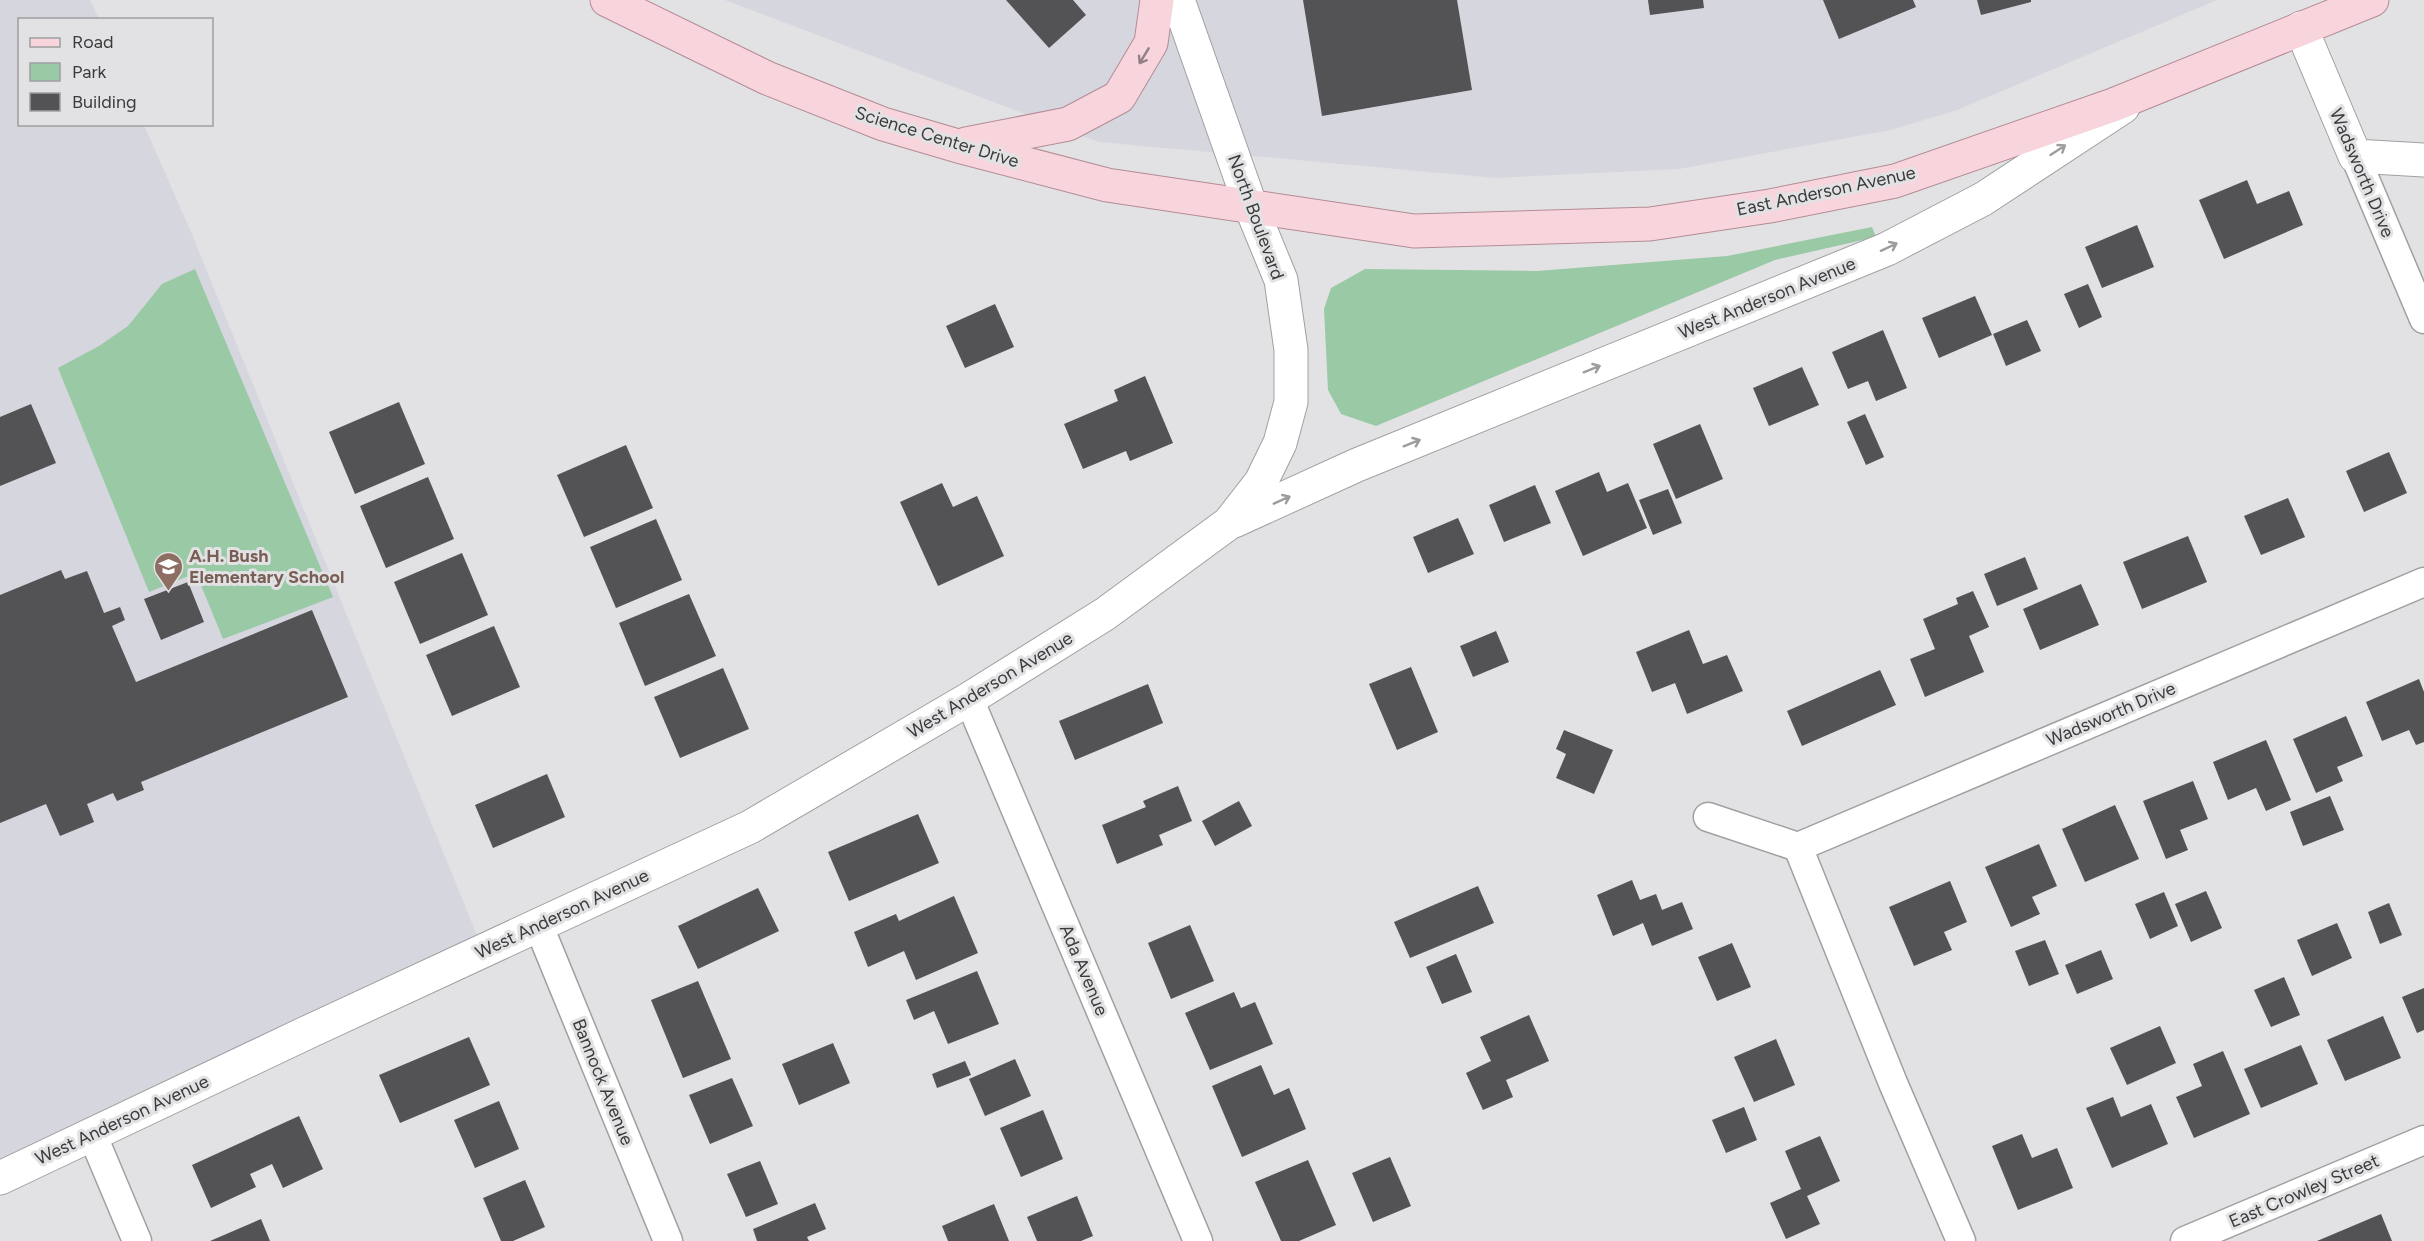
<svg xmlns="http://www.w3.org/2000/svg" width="2424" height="1241" font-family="Figtree,sans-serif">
  <rect width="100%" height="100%" fill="#e2e2e4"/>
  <g fill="#d6d6df">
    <path d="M0,0H90L99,19L20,20V124L144,125L191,232L483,950L0,1178Z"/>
    <path d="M725,0H2217L1957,110L1891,130L1679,169L1495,178L1099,142Z"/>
  </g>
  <g fill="#9ac9a5">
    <path d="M1872,227L1876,237L1775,260L1376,426L1341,414L1328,390L1324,309L1331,288L1365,269L1537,271L1727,256Z"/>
    <path d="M195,269L333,597L223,639L196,573L149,592L58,368L99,346L128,326L162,284Z"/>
  </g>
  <g fill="#535355">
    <path d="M1006,0H1073L1086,15L1049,48Z"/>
    <path d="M1303,0H1457L1472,90L1322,116Z"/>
    <path d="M1648,0H1703L1704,8L1650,15Z"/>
    <path d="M1823,0H1913L1916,7L1839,39Z"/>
    <path d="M1977,0H2031V2L1981,15Z"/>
    <path d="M2247,180L2257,204L2289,191L2303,225L2224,259L2199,200Z"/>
    <path d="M2137,225L2154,267L2102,288L2085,247Z"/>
    <path d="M2088,284L2102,317L2079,328L2064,294Z"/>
    <path d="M1975,296L1992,335L1939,358L1922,318Z"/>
    <path d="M995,304L1014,347L965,368L946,326Z"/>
    <path d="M2027,320L2041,351L2006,366L1993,334Z"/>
    <path d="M1883,330L1907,388L1876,401L1868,381L1848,389L1832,352Z"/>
    <path d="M1802,367L1819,405L1769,426L1753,388Z"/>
    <path d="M1145,376L1173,443L1130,461L1126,451L1083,469L1064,424L1118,401L1114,390Z"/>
    <path d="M399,402L425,464L355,494L329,432Z"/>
    <path d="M31,404L56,463L0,486V417Z"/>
    <path d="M1865,414L1884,457L1866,465L1847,422Z"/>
    <path d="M1700,424L1723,479L1676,499L1653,444Z"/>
    <path d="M626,445L653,508L584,537L557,475Z"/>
    <path d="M2389,452L2407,493L2364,512L2346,471Z"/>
    <path d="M1599,472L1607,492L1628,483L1647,528L1583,556L1555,491Z"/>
    <path d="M428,477L454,539L386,568L360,506Z"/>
    <path d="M942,483L953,507L977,496L1004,556L938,586L900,502Z"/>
    <path d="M1535,485L1551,523L1504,542L1489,505Z"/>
    <path d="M1668,489L1682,523L1653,535L1639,500Z"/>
    <path d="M2288,498L2305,537L2261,555L2244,516Z"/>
    <path d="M1458,518L1474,554L1428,573L1413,537Z"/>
    <path d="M656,519L682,580L616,608L590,547Z"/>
    <path d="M2188,536L2207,582L2142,609L2123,562Z"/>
    <path d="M462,553L488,615L420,644L394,582Z"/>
    <path d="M2025,557L2038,589L1997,606L1984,574Z"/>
    <path d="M61,570L65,579L87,571L104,613L120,607L125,620L112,626L136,682L312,610L348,697L141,782L144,790L117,801L113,793L87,804L94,822L60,836L46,804L0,823V595Z"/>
    <path d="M188,582L204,622L161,640L144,599Z"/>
    <path d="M2081,584L2099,625L2040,650L2023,609Z"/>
    <path d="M1973,591L1989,627L1969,636L1984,672L1925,697L1910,659L1935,649L1923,619L1958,604L1956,598Z"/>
    <path d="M689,594L716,656L645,686L619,623Z"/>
    <path d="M494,626L520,687L452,716L426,655Z"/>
    <path d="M1689,630L1703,664L1727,655L1743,691L1687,714L1675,683L1652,692L1636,652Z"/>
    <path d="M1496,631L1509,662L1473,677L1460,646Z"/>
    <path d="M1411,667L1438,732L1397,750L1369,684Z"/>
    <path d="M723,668L749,729L680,758L654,697Z"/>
    <path d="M1880,670L1896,705L1802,746L1787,711Z"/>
    <path d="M2419,679L2424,692V742L2416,745L2409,730L2382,741L2366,702Z"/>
    <path d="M1148,684L1163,723L1075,760L1059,721Z"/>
    <path d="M2346,716L2363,756L2337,767L2343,781L2316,793L2293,739Z"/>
    <path d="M1564,730L1613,750L1594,794L1556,778L1566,754L1556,749Z"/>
    <path d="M2266,740L2291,800L2266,811L2256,788L2228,800L2213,762Z"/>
    <path d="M547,774L565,817L493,848L475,805Z"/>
    <path d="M2193,781L2208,819L2180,830L2188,850L2166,859L2143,801Z"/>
    <path d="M1178,786L1192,821L1159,835L1163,845L1117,864L1102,825L1146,807L1143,801Z"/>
    <path d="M2330,796L2344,830L2303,846L2290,812Z"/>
    <path d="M1239,801L1252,826L1215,846L1202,821Z"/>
    <path d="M2115,805L2139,859L2085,882L2062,829Z"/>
    <path d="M918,814L939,863L849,901L828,852Z"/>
    <path d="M2039,844L2057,886L2032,897L2040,914L2011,927L1985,867Z"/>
    <path d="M1632,880L1640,900L1656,894L1662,910L1682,902L1693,929L1652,946L1643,923L1613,936L1597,895Z"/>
    <path d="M1950,881L1967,922L1944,932L1952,950L1914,966L1889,907Z"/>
    <path d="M1478,886L1494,923L1410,958L1394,922Z"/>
    <path d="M758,888L779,931L698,969L678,926Z"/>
    <path d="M2206,891L2222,928L2191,942L2175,904Z"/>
    <path d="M2164,892L2178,926L2150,939L2135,904Z"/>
    <path d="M954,896L978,953L916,980L904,951L868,967L854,932L896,914L899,921Z"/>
    <path d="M2389,903L2402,935L2380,944L2368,912Z"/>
    <path d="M2337,923L2352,958L2312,976L2297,940Z"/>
    <path d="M1190,925L1214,981L1171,999L1148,943Z"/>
    <path d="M2045,940L2059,974L2029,986L2015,951Z"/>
    <path d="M1732,943L1751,987L1717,1001L1698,957Z"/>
    <path d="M2101,950L2113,979L2077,994L2065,965Z"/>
    <path d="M1456,954L1472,992L1442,1004L1426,967Z"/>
    <path d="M977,971L999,1024L948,1044L934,1011L914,1020L906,1000Z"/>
    <path d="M2284,977L2300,1015L2271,1027L2254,990Z"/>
    <path d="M698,981L731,1059L683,1078L651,1000Z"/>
    <path d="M2424,988V1030L2417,1033L2402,997Z"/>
    <path d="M1234,992L1241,1008L1255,1002L1273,1044L1210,1070L1185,1013Z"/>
    <path d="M1529,1015L1549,1061L1506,1080L1513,1097L1483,1110L1466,1073L1491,1061L1480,1037Z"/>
    <path d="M2383,1016L2401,1058L2345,1081L2327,1040Z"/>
    <path d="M2160,1026L2176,1063L2127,1085L2110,1048Z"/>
    <path d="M469,1037L490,1085L400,1123L379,1075Z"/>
    <path d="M1776,1039L1795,1085L1754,1102L1734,1057Z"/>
    <path d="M833,1043L850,1083L799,1105L782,1064Z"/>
    <path d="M2301,1045L2318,1084L2261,1108L2244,1069Z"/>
    <path d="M2223,1051L2250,1114L2194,1138L2176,1097L2202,1086L2193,1064Z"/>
    <path d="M1015,1059L1031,1096L985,1116L969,1079Z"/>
    <path d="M965,1061L971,1075L937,1088L932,1074Z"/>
    <path d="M1261,1065L1274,1095L1289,1088L1306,1129L1242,1157L1212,1086Z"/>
    <path d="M732,1078L753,1126L710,1144L689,1095Z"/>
    <path d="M2113,1097L2121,1117L2151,1104L2168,1144L2112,1168L2086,1108Z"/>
    <path d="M499,1101L519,1149L475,1168L454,1120Z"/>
    <path d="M1744,1107L1757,1140L1726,1153L1712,1120Z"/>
    <path d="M1043,1110L1063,1159L1021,1177L1000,1128Z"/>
    <path d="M299,1116L323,1169L283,1188L272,1164L250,1174L256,1187L211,1208L192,1165Z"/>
    <path d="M2022,1134L2032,1158L2057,1148L2073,1188L2018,1210L1992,1146Z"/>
    <path d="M1820,1136L1840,1181L1807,1196L1820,1224L1786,1239L1770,1203L1801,1189L1785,1151Z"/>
    <path d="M1390,1157L1411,1206L1373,1222L1352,1173Z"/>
    <path d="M1308,1160L1336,1225L1299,1241H1281L1255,1182Z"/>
    <path d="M760,1161L778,1204L746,1217L727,1174Z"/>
    <path d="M525,1180L545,1227L513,1241H501L483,1198Z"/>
    <path d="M1077,1196L1093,1236L1081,1241H1037L1027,1217Z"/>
    <path d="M815,1203L826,1229L807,1237L809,1241H757L753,1229Z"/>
    <path d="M994,1204L1009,1241H948L942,1226Z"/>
    <path d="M2381,1214L2392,1241H2317Z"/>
    <path d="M261,1219L270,1241H210Z"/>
  </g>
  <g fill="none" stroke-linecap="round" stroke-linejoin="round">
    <defs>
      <g id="minor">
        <path d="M2355,156L2424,319"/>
        <path d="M969,699L1198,1241"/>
        <path d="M1708,817L1798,847L2424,582"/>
        <path d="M1798,847L1893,1083L1961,1241"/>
        <path d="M538,924L668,1241"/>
        <path d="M92,1134L137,1241"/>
        <path d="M2185,1241L2424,1140"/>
      </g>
      <g id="tertiary">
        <path d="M2301,28L2355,156L2424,160"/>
        <path d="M1234,521L1357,465L1887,249L1983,199L2123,107"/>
        <path d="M0,1178L306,1033L750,827L969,699L1105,614L1229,523L1261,482L1280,443L1291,402V350L1281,280L1251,207L1178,0"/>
      </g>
      <g id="primary">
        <path d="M607,0L767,78L883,124L958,146L1107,185L1414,231L1650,224L1770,206L1895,181L2113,105L2372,0"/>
        <path d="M966,144L1068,124L1119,97L1151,43L1157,0"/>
      </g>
    </defs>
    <use href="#minor" stroke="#a0a0a2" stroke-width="31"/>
    <use href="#tertiary" stroke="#a0a0a2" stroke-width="35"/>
    <use href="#primary" stroke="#b38c95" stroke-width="35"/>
    <use href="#minor" stroke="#fff" stroke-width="28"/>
    <use href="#tertiary" stroke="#fff" stroke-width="33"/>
    <use href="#primary" stroke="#f8d4dc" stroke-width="33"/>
  </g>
  <defs><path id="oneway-shaft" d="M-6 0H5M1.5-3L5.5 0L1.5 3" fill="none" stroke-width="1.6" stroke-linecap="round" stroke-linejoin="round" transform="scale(1.5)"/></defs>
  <use stroke="#908084" href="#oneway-shaft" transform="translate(1144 56) rotate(121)"/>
  <g stroke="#9d9d9e">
    <use href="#oneway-shaft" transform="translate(2058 150) rotate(-33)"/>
    <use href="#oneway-shaft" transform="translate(1889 247) rotate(-25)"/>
    <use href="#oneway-shaft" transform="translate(1592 369) rotate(-22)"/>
    <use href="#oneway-shaft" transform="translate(1412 443) rotate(-22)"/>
    <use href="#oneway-shaft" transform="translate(1282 500) rotate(-24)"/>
  </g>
  <defs>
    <symbol id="school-pin" viewBox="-11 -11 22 30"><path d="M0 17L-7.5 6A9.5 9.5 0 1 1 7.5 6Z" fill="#8d6e63" stroke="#e2e2e4"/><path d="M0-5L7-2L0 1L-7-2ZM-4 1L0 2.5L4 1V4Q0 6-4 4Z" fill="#fff"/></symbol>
  </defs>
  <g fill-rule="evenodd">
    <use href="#school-pin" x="152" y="550" width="33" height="45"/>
  </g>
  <g text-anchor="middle" stroke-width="6" stroke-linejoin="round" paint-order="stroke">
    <g font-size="18" fill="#3b3b3c" stroke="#e2e2e4">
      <text transform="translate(937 137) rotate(17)" y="6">Science Center Drive</text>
      <text transform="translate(2362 173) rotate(67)" y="6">Wadsworth Drive</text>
      <text transform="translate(1826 191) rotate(-12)" y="6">East Anderson Avenue</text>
      <text transform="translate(1256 217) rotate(70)" y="6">North Boulevard</text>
      <text transform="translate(1767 298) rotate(-22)" y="6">West Anderson Avenue</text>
      <text transform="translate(990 685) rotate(-31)" y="6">West Anderson Avenue</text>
      <text transform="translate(2111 714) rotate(-23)" y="6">Wadsworth Drive</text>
      <text transform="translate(562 914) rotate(-25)" y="6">West Anderson Avenue</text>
      <text transform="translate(1084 970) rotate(67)" y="6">Ada Avenue</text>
      <text transform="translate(603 1082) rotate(68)" y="6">Bannock Avenue</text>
      <text transform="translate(122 1120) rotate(-25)" y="6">West Anderson Avenue</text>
      <text transform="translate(2304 1191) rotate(-23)" y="6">East Crowley Street</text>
    </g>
    <g font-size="18" font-weight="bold" fill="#785e54" stroke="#e2e2e4" text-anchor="start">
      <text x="189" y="562">A.H. Bush<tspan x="189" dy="21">Elementary School</tspan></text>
    </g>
  </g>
  <rect x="18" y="18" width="195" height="108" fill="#e2e2e4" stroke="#9f9fa1" stroke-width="1.5"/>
  <rect x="30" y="38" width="30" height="9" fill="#f8d4dc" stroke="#9f9fa1" stroke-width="1.5"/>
  <text x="72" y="48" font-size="18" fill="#3b3b3c">Road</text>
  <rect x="30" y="63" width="30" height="18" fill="#9ac9a5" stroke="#9f9fa1" stroke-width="1.5"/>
  <text x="72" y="78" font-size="18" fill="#3b3b3c">Park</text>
  <rect x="30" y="93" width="30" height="18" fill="#535355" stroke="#9f9fa1" stroke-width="1.5"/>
  <text x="72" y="108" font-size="18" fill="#3b3b3c">Building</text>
</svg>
